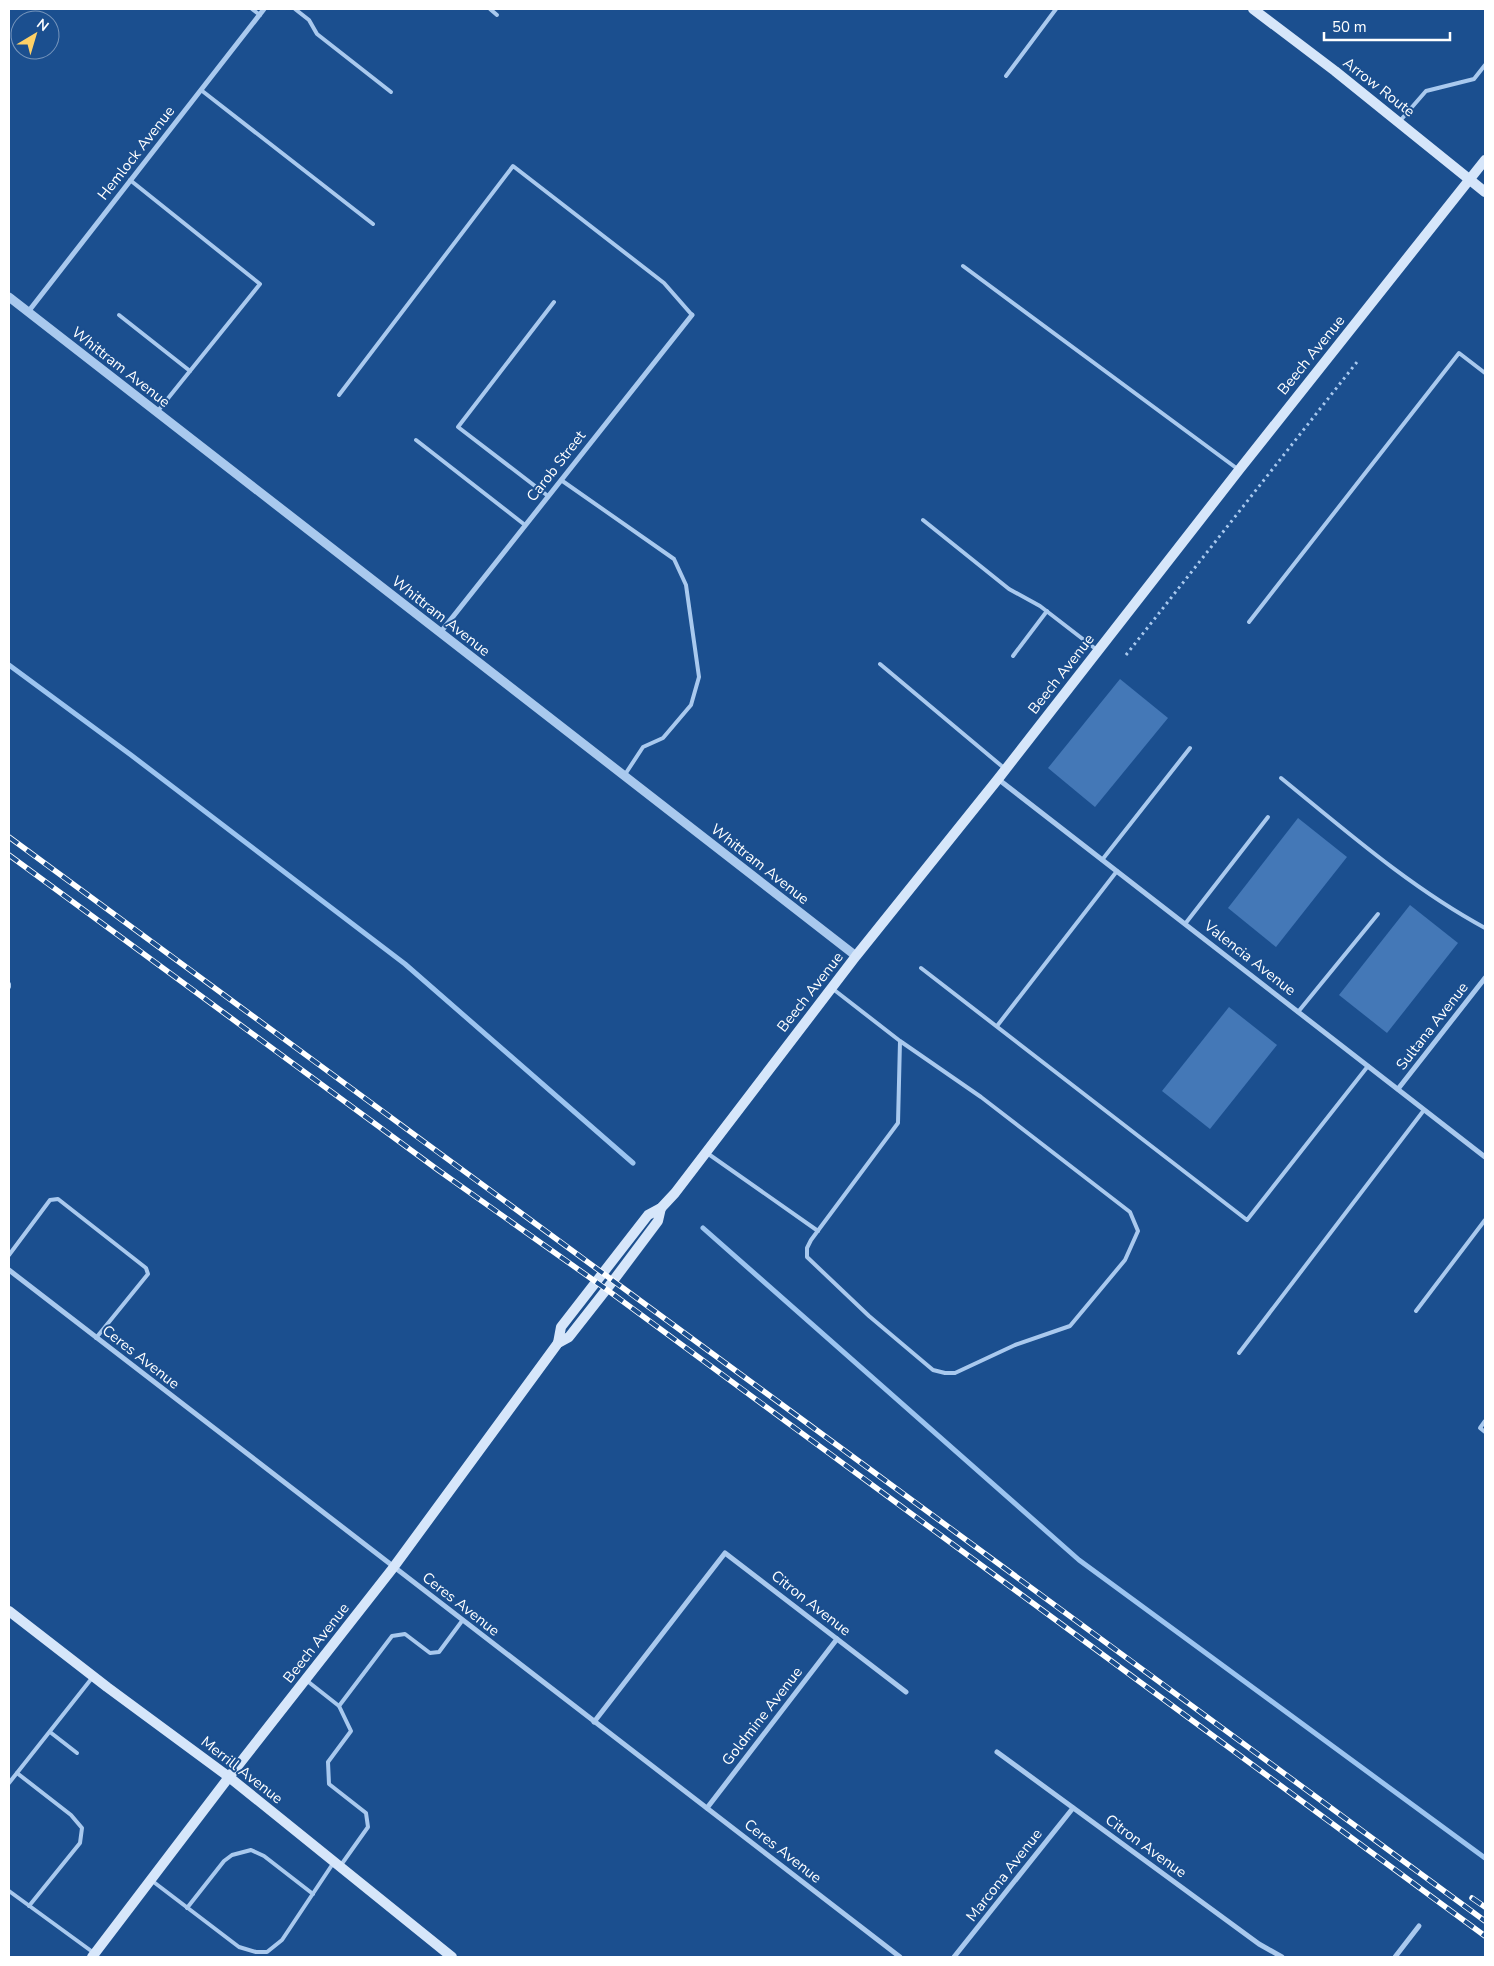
<svg xmlns="http://www.w3.org/2000/svg" width="1494" height="1966" font-family="'Nunito Sans',sans-serif">
  <rect width="100%" height="100%" fill="#1b4f8f"/>
  <g fill="none" stroke-linecap="round" stroke-linejoin="round">
    <g stroke="#9cc4f0" stroke-width="5">
      <path d="M9,665L131,755L405,964L633,1163"/>
      <path d="M703,1228L1079,1560L1485,1858"/>
    </g>
  </g>
  <g fill="#4478b7">
    <path d="M1120,679L1168,718L1095,807L1048,768Z"/>
    <path d="M1298,818L1347,857L1276,947L1228,908Z"/>
    <path d="M1410,905L1458,943L1387,1033L1339,995Z"/>
    <path d="M1229,1007L1277,1045L1210,1129L1162,1091Z"/>
  </g>
  <g fill="none" stroke-linecap="round" stroke-linejoin="round">
    <path stroke="#a9c9ee" stroke-width="3" stroke-dasharray="2.5 4" stroke-linecap="butt" d="M1126,655L1357,362"/>
    <g stroke="#a9c9ee" stroke-width="4">
      <path d="M252,9L260,15"/>
      <path d="M295,9L309,20L317,34L391,92"/>
      <path d="M490,9L497,15"/>
      <path d="M1006,76L1056,9"/>
      <path d="M201,90L373,224"/>
      <path d="M1399,122L1426,91L1474,79L1485,65"/>
      <path d="M130,180L260,284L157,412"/>
      <path d="M963,266L1239,470"/>
      <path d="M119,315L190,371"/>
      <path d="M339,395L513,166L664,283L692,315"/>
      <path d="M416,440L525,525"/>
      <path d="M561,480L674,559L686,585L699,677L691,705L663,738L643,747L624,776"/>
      <path d="M548,496L458,427L554,302"/>
      <path d="M923,520L1009,589L1040,606L1097,650"/>
      <path d="M1249,622L1459,353L1485,373"/>
      <path d="M1013,656L1047,611"/>
      <path d="M880,664L1004,768"/>
      <path d="M1281,778C1346,831 1411,888 1485,928"/>
      <path d="M1102,860L1190,748"/>
      <path d="M1185,924L1268,817"/>
      <path d="M921,968L1247,1220L1368,1066"/>
      <path d="M9,984V987"/>
      <path d="M833,989L900,1041L898,1123L811,1240L807,1248V1257L869,1316L933,1370L945,1373H955L1015,1345L1070,1326L1125,1260L1138,1231L1130,1212L981,1097L900,1041"/>
      <path d="M1298,1012L1378,914"/>
      <path d="M997,1026L1117,871"/>
      <path d="M707,1153L818,1231"/>
      <path d="M9,1255L50,1200L58,1199L146,1268L148,1274L96,1338"/>
      <path d="M1416,1311L1485,1220"/>
      <path d="M1239,1353L1424,1110"/>
      <path d="M1485,1421L1480,1428L1485,1432"/>
      <path d="M306,1680L339,1706L351,1731L328,1762L329,1784L366,1813L368,1827L341,1865"/>
      <path d="M339,1706L392,1636L405,1634L430,1653L439,1652L462,1621"/>
      <path d="M50,1732L77,1753"/>
      <path d="M17,1773L71,1815L82,1828L80,1843L29,1906"/>
      <path d="M9,1783L92,1678"/>
      <path d="M151,1880L239,1947L256,1952H267L282,1940L334,1862"/>
      <path d="M9,1891L94,1953"/>
      <path d="M187,1908L224,1861L232,1855L251,1850L264,1856L313,1894"/>
    </g>
    <g stroke="#a9c9ee" stroke-width="5">
      <path d="M28,312L264,9"/>
      <path d="M440,633L692,315"/>
      <path d="M998,779L1485,1157"/>
      <path d="M1398,1089L1485,978"/>
      <path d="M9,1270L900,1957"/>
      <path d="M594,1722L725,1553L906,1692"/>
      <path d="M997,1752L1259,1944L1282,1957"/>
      <path d="M707,1808L837,1639"/>
      <path d="M954,1957L1073,1808"/>
      <path d="M1395,1957L1419,1926"/>
    </g>
    <path stroke="#a9c9ee" stroke-width="9" d="M9,297L856,956"/>
    <g stroke="#d6e6fa" stroke-width="10">
      <path d="M1253,9L1335,71L1485,192"/>
      <path d="M558,1343L561,1327L648,1215L661,1208L675,1193L856,956L998,779L1239,470L1485,160"/>
      <path d="M9,1611L107,1687L229,1777L452,1957"/>
      <path d="M92,1957L229,1777L393,1568L558,1343L569,1337L613,1281L658,1221L661,1208"/>
    </g>
    <defs>
      <g id="rail">
        <path d="M9,837L1485,1921"/>
        <path d="M9,855L438,1170L606,1289L1485,1936"/>
        <path d="M1472,1898L1485,1907"/>
      </g>
    </defs>
    <use href="#rail" stroke="#fff" stroke-width="5.5"/>
    <use href="#rail" stroke="#1b4f8f" stroke-width="4" stroke-dasharray="11" stroke-linecap="butt"/>
  </g>
  <g text-anchor="middle" stroke-width="4" stroke-linejoin="round" paint-order="stroke">
    <g font-size="15" fill="#fff" stroke="#1b4f8f">
      <text transform="translate(1379 87) rotate(38)" y="5">Arrow Route</text>
      <text transform="translate(136 153) rotate(-52)" y="5">Hemlock Avenue</text>
      <text transform="translate(1311 355) rotate(-51)" y="5">Beech Avenue</text>
      <text transform="translate(121 367) rotate(38)" y="5">Whittram Avenue</text>
      <text transform="translate(556 466) rotate(-52)" y="5">Carob Street</text>
      <text transform="translate(441 616) rotate(38)" y="5">Whittram Avenue</text>
      <text transform="translate(1061 674) rotate(-52)" y="5">Beech Avenue</text>
      <text transform="translate(760 864) rotate(38)" y="5">Whittram Avenue</text>
      <text transform="translate(1250 958) rotate(38)" y="5">Valencia Avenue</text>
      <text transform="translate(810 992) rotate(-52)" y="5">Beech Avenue</text>
      <text transform="translate(1432 1026) rotate(-52)" y="5">Sultana Avenue</text>
      <text transform="translate(141 1357) rotate(38)" y="5">Ceres Avenue</text>
      <text transform="translate(811 1603) rotate(38)" y="5">Citron Avenue</text>
      <text transform="translate(461 1604) rotate(38)" y="5">Ceres Avenue</text>
      <text transform="translate(316 1643) rotate(-52)" y="5">Beech Avenue</text>
      <text transform="translate(762 1716) rotate(-52)" y="5">Goldmine Avenue</text>
      <text transform="translate(242 1770) rotate(38)" y="5">Merrill Avenue</text>
      <text transform="translate(1146 1846) rotate(36)" y="5">Citron Avenue</text>
      <text transform="translate(783 1851) rotate(38)" y="5">Ceres Avenue</text>
      <text transform="translate(1004 1875) rotate(-52)" y="5">Marcona Avenue</text>
    </g>
  </g>
  <rect width="1494" height="1966" fill="none" stroke="#ffffff" stroke-width="20"/>
  <g transform="translate(35 35) rotate(38)"><circle r="24" fill="#1b4f8f" stroke="#7695bc"/>
  <path d="M0-4L9 19L0 12L-9 19Z" fill="#ffd166"/>
  <text y="-8" font-size="14" font-weight="bold" text-anchor="middle" fill="#ffffff">N</text>
  </g>
  <path d="M1324 32v8h126v-8" fill="none" stroke="#ffffff" stroke-width="2.5"/>
  <text x="1332" y="32" font-size="15" fill="#ffffff" stroke="#1b4f8f" stroke-width="4" paint-order="stroke">50 m</text>
</svg>
